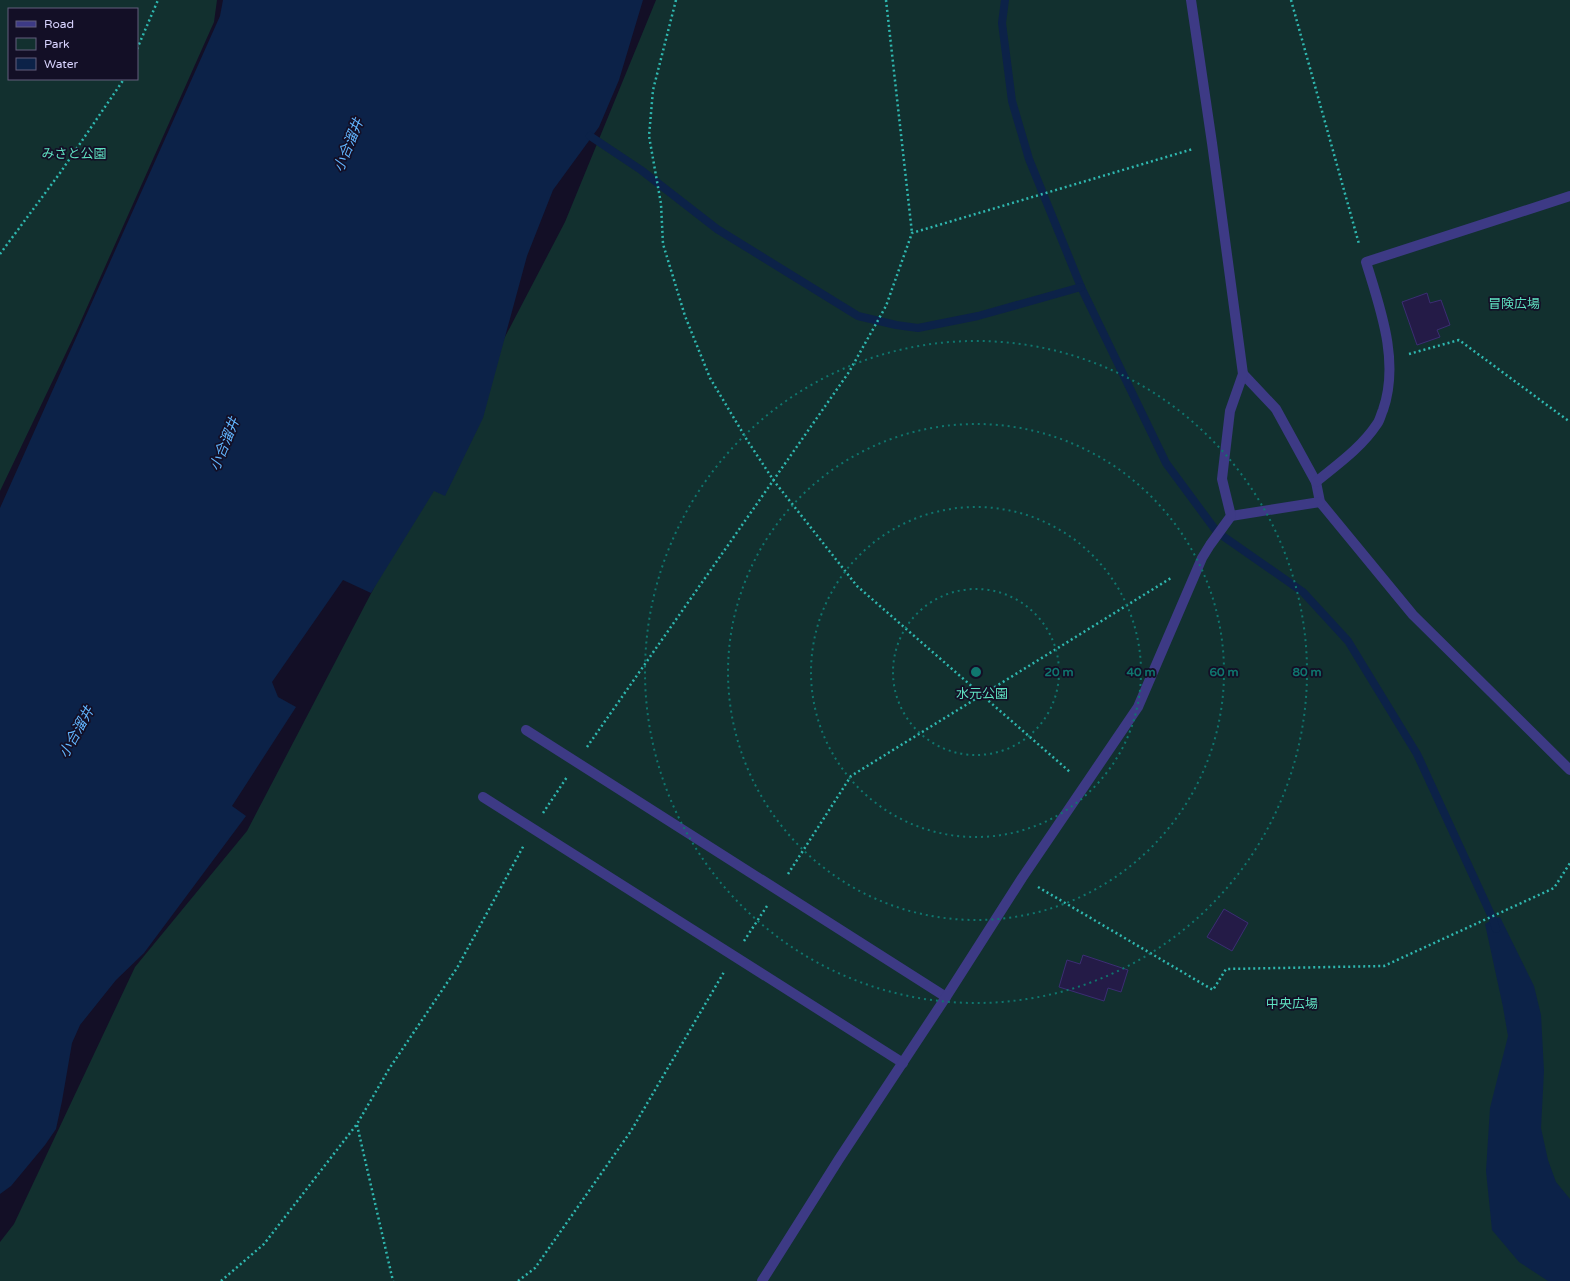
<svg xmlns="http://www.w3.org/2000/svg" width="1570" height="1281" font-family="'Varela Round','Noto Sans JP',sans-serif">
  <rect width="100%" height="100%" fill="#130f26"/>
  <g fill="#12302f" fill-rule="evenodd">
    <path d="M0,0H217L214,22L76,332L0,491ZM9,9H137V79H9Z"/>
    <path d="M656,0H1570V1281H0V1242L14,1224L135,967L247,831L565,222Z"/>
  </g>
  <g fill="#0c2248">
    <path d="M223,0H643L619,80L599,127L553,190L527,256L483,418L445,496L434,491L371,593L343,580L272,682L278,697L296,707L232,806L246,816L144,953L116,980L80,1025L72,1043L62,1101L56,1129L45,1145L11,1186L0,1194V508L220,16Z"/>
    <path d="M1500,917L1534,986L1541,1015L1544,1071L1541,1128L1548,1160L1556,1182L1570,1199V1281H1548L1519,1262L1492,1230L1486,1171L1490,1108L1508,1036L1503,1007L1485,924L1493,919Z"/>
  </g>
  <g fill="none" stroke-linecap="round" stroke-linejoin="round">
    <g stroke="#0c2248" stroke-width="8">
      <path d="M1005,0L1002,23L1012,101L1029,159L1081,287L1166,463L1217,532L1303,592L1348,641L1417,754L1493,919L1496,929"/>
      <path d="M590,136L641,170L717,229L858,316L896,325L918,328L978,316L1081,287"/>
    </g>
  </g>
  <g fill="#241b47" stroke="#3b2d73">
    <path d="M1427,293L1430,303L1441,300L1450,325L1437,330L1440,337L1417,345L1402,302Z"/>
    <path d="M1224,909L1248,923L1232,951L1207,937Z"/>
    <path d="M1083,955L1128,970L1121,992L1108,988L1104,1001L1059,987L1067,960L1080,964Z"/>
  </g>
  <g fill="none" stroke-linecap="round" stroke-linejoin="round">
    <g stroke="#2fb8b0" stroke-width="2.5" stroke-dasharray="2 3" stroke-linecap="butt">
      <path d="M676,0L653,90L649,136L661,204L663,244L685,316L710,378L747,440L774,481L857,586L1070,772"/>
      <path d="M886,0L912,233"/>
      <path d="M1291,0L1359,244"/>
      <path d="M137,49L158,0"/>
      <path d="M0,254L60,173L124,79"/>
      <path d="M1409,354L1459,340L1570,422"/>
      <path d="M587,747L849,372L886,306L912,233L1193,149"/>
      <path d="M543,813L567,777"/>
      <path d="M788,874L851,776L1171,578"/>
      <path d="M1038,887L1213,990L1226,969L1384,966L1554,888L1570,863"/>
      <path d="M744,941L767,906"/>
      <path d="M357,1125L393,1281"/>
      <path d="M221,1281L264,1244L357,1124L389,1069L457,968L524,845"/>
      <path d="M518,1281L535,1268L631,1131L724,972"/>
    </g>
    <g stroke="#3d3a85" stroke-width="10">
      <path d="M1243,374L1276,409L1316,482L1320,502L1413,615L1570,770"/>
      <path d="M1316,482C1338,464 1361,448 1377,424C1380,420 1381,414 1383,410C1400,361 1380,308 1366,262L1570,196"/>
      <path d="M1231,516L1320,502"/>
      <path d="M526,730L946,997"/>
      <path d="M483,797L903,1063"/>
      <path d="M762,1281L839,1159L946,997L1022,878L1138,707L1202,558L1210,545L1231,516L1222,479L1230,411L1243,374L1212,143L1191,0"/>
    </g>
  </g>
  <g fill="none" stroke="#0f766e" stroke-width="2" stroke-dasharray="2 4">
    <circle cx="976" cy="672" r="83"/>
    <circle cx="976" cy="672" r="165"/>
    <circle cx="976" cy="672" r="248"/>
    <circle cx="976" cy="672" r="331"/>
  </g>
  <g text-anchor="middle" stroke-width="3.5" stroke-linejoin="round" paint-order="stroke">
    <g font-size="13" fill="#5fe0c0" stroke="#130f26">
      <text x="74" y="158">みさと公園</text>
      <text x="1514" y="308">冒険広場</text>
      <text x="982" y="698">水元公園</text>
      <text x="1292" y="1008">中央広場</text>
    </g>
    <g font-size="14" font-style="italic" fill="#62b6ff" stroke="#130f26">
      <text transform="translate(348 145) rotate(-68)" y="5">小合溜井</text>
      <text transform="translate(224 444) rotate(-68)" y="5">小合溜井</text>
      <text transform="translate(76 732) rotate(-61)" y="5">小合溜井</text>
    </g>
  </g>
  <circle cx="976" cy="672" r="6" fill="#0f766e" stroke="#130f26" stroke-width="2"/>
  <g font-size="12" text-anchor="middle" font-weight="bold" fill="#0f766e" stroke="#130f26" stroke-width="3.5" stroke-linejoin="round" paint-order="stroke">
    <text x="1059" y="676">20 m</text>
    <text x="1141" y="676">40 m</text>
    <text x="1224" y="676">60 m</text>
    <text x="1307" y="676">80 m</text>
  </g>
  <rect x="8" y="8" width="130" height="72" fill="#130f26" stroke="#625e7d"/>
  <rect x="16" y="21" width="20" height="6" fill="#3d3a85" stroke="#625e7d"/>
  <text x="44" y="28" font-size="12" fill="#d9d4ff">Road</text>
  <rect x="16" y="38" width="20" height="12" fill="#12302f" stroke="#625e7d"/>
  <text x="44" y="48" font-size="12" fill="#d9d4ff">Park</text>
  <rect x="16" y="58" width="20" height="12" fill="#0c2248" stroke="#625e7d"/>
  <text x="44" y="68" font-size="12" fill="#d9d4ff">Water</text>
</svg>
